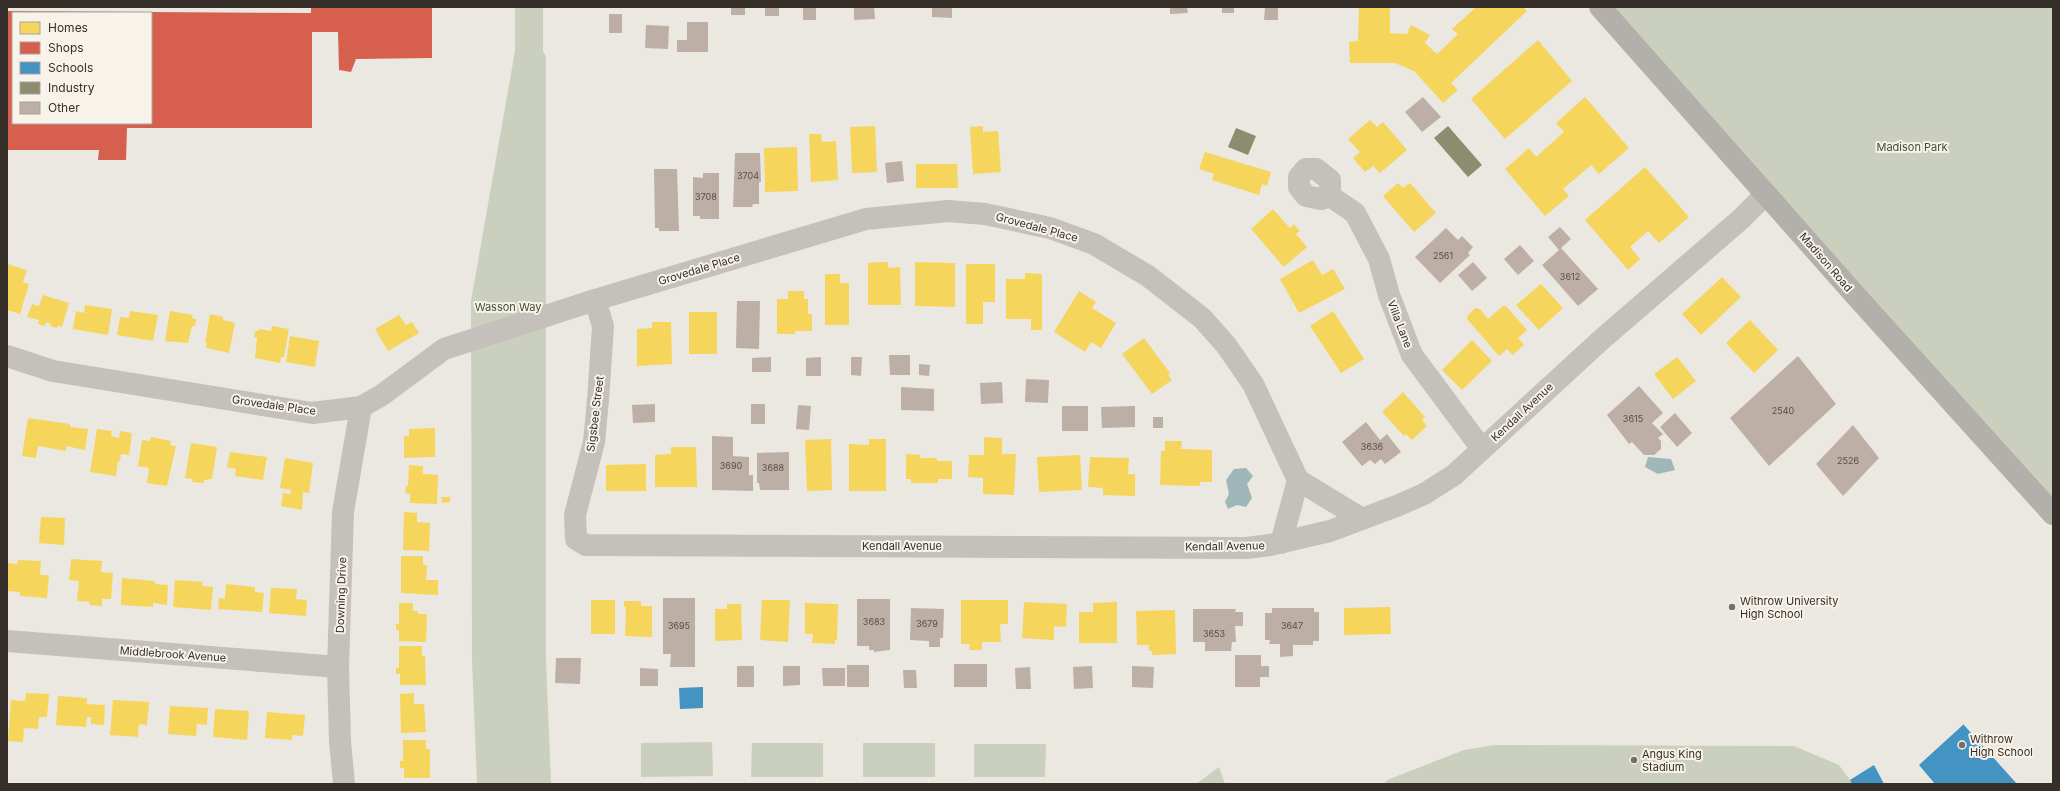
<svg xmlns="http://www.w3.org/2000/svg" width="2060" height="791" font-family="Inter,sans-serif">
  <rect width="100%" height="100%" fill="#ebe8e2"/>
  <g fill="#cad0bd">
    <path d="M515,7H543V52L546,56V660L551,784H477L472,660L471,301L515,51Z"/>
    <path d="M1600,7H2053V514Z"/>
    <path d="M712,742L713,776L641,777V743Z"/>
    <path d="M752,743H823V777H751Z"/>
    <rect x="863" y="743" width="72" height="34"/>
    <path d="M974,744H1046L1045,777H974Z"/>
    <path d="M1495,745L1794,746L1839,765L1850,780L1874,765L1884,784H1384L1387,780L1464,750Z"/>
    <path d="M1219,767L1225,784H1196Z"/>
  </g>
  <g fill="#a0b7ba">
    <path d="M1648,457L1671,459L1675,470L1658,474L1645,467Z"/>
    <path d="M1246,468L1253,476L1247,484L1252,498L1246,507L1237,505L1228,509L1225,502L1229,494L1226,480L1234,469Z"/>
  </g>
  <g fill="#f6d55c">
    <path d="M1359,7H1390V33L1407,34L1411,25L1430,35L1425,43L1437,54L1458,34L1452,29L1476,7H1523L1527,11L1451,83L1458,90L1443,103L1414,71L1395,63H1350L1349,42L1358,41Z"/>
    <path d="M1538,40L1572,81L1505,139L1471,99Z"/>
    <path d="M1585,97L1629,148L1599,174L1591,165L1563,189L1569,196L1545,216L1505,169L1529,148L1536,157L1564,132L1556,123Z"/>
    <path d="M1370,120L1377,127L1383,122L1407,150L1380,173L1373,166L1365,172L1353,158L1360,152L1348,139Z"/>
    <path d="M875,126L877,172L852,173L850,127Z"/>
    <path d="M983,126V132L998,131L1001,172L973,174L970,127Z"/>
    <path d="M809,134H821L822,142L836,141L838,180L811,182Z"/>
    <path d="M797,147L798,191L765,192L764,148Z"/>
    <path d="M1205,152L1271,172L1267,186L1262,184L1259,195L1212,180L1214,174L1199,169Z"/>
    <path d="M916,164H957L958,188H916Z"/>
    <path d="M1645,167L1689,217L1659,243L1648,231L1630,247L1640,259L1628,270L1585,220Z"/>
    <path d="M1398,183L1403,188L1410,183L1436,213L1414,232L1383,196Z"/>
    <path d="M1273,209L1290,228L1294,224L1296,227L1300,231L1296,234L1307,247L1284,267L1251,229Z"/>
    <path d="M1313,260L1322,275L1333,269L1345,289L1299,313L1280,279Z"/>
    <path d="M878,262H888V268L900,267L901,305H868V263Z"/>
    <path d="M915,262L955,263V307L915,306Z"/>
    <path d="M7,264L27,270L23,282L29,284L20,314L7,310Z"/>
    <path d="M966,264H995V302H983V324H966Z"/>
    <path d="M1025,273L1042,274V330H1031V319H1006V279H1025Z"/>
    <path d="M825,274H840V283H849V325H825Z"/>
    <path d="M1722,277L1741,297L1701,335L1682,314Z"/>
    <path d="M1541,284L1563,308L1539,330L1516,305Z"/>
    <path d="M788,291H804V299H808V314H812V331H795V334H777V299H788Z"/>
    <path d="M1079,291L1096,302L1092,308L1116,323L1101,348L1091,342L1085,352L1054,332Z"/>
    <path d="M43,295L69,303L62,327L58,326L57,328L50,326L51,324L46,322L45,326L38,324L39,320L27,317L32,304L39,306Z"/>
    <path d="M85,305L112,309L108,335L73,329L76,311L84,313Z"/>
    <path d="M1503,306H1506L1527,330L1518,338L1524,345L1513,355L1507,349L1499,356L1467,319L1468,315L1475,308L1480,309L1488,319Z"/>
    <path d="M130,311L158,315L153,341L117,335L120,317L129,318Z"/>
    <path d="M170,311L193,315L192,318L196,319L195,326H192L188,343L165,341Z"/>
    <path d="M1333,311L1364,359L1341,373L1310,326Z"/>
    <rect x="689" y="312" width="28" height="42"/>
    <path d="M210,314L223,317V320L235,323L229,353L206,348L207,343H205Z"/>
    <path d="M399,315L406,325L412,322L419,333L388,351L375,329Z"/>
    <path d="M1750,320L1778,350L1754,373L1726,343Z"/>
    <path d="M652,322H671L672,364L637,366V329L652,328Z"/>
    <path d="M272,326L289,329L284,357H281L280,363L255,358L257,338L254,337L255,331H258L259,329L271,331Z"/>
    <path d="M290,336L319,341L315,367L286,362Z"/>
    <path d="M1144,338L1170,373L1168,375L1172,380L1152,394L1122,354Z"/>
    <path d="M1472,340L1492,361L1462,390L1442,370Z"/>
    <path d="M1677,357L1696,381L1673,399L1654,374Z"/>
    <path d="M1403,392L1425,417L1422,420L1427,426L1412,440L1406,434L1404,436L1382,412Z"/>
    <path d="M28,418L70,424V427L88,429L85,450L66,446V451L38,446L36,458L22,456Z"/>
    <path d="M435,428V457L404,458V436H409V429Z"/>
    <path d="M97,429L112,431L111,436L119,438L120,431L132,433L129,455L121,454L120,461H118L116,476L90,472Z"/>
    <path d="M151,437L171,441L170,445L176,446L167,486L147,483L149,468L138,466L142,440L150,441Z"/>
    <path d="M984,437L1002,438V454H1016L1014,495L983,494V478L968,477L969,455H984Z"/>
    <path d="M831,439L832,490L807,491L805,440Z"/>
    <path d="M869,439H886V491H849V444L869,445Z"/>
    <path d="M1165,441H1182L1181,449L1212,450V482H1200V486L1160,485L1161,451H1165Z"/>
    <path d="M191,443L217,447L212,479L204,480V483L192,482L193,479L185,478Z"/>
    <path d="M671,447H696L697,487H655V455L671,454Z"/>
    <path d="M230,452L267,457L263,480L235,476L236,469L227,467Z"/>
    <path d="M906,454L921,455L920,458H937V461H952V479H938V483H911V479H906Z"/>
    <path d="M1080,455L1082,490L1039,492L1037,457Z"/>
    <path d="M1090,457L1129,458L1128,474H1135V496L1103,495V488L1088,487Z"/>
    <path d="M285,458L313,463L309,493L303,492L302,510L281,506L283,493L290,494L291,490L280,488Z"/>
    <path d="M646,464V491H606V465Z"/>
    <path d="M409,465L423,466V474L438,475L437,504L410,503V494L405,493L406,486H408Z"/>
    <path d="M441,497H450V502L442,503Z"/>
    <path d="M404,512L417,513V522L430,523L429,551L403,550Z"/>
    <path d="M41,517L65,518L64,545L39,543Z"/>
    <path d="M401,556H423V565H427L426,580H438V595L401,593Z"/>
    <path d="M71,559L102,561L101,572L113,573L111,599H102V606L89,605L90,602L77,601L79,581L69,580Z"/>
    <path d="M18,560L41,561L40,575H49L47,598L20,596V592L7,591V563L17,564Z"/>
    <path d="M122,578L155,581V584L168,585L167,605L153,603V607L121,605Z"/>
    <path d="M175,580L203,582L202,586L213,587L211,610L173,607Z"/>
    <path d="M226,584L255,587V592L264,593L262,612L218,609L219,598L225,599Z"/>
    <path d="M271,588L297,589L296,599L307,600L306,616L269,613Z"/>
    <rect x="591" y="600" width="24" height="34"/>
    <path d="M762,600H790L788,642L760,640Z"/>
    <path d="M961,600H1008V624H1000L1001,642H982V650H969L970,644H961Z"/>
    <path d="M624,601H641V606H652V637L625,636L626,607H624Z"/>
    <path d="M1024,602L1067,604L1066,627L1054,626V640L1022,638Z"/>
    <path d="M1117,602V643H1079V612H1093V603Z"/>
    <path d="M399,603H413V611H418V614H427L426,642L399,641V630H396V624H399Z"/>
    <path d="M805,603L838,604L837,640H835V644L812,643L813,634H805Z"/>
    <path d="M727,604H741L742,640L715,641V609H727Z"/>
    <path d="M1390,607L1391,634L1344,635V608Z"/>
    <path d="M1175,610L1176,654L1152,655V651H1149V645H1137L1136,611Z"/>
    <path d="M399,646H422V656H425L426,685H400V674H396V668H399Z"/>
    <path d="M26,693L49,694L47,717H39L38,729L24,728L23,742L8,741L11,700L25,701Z"/>
    <path d="M414,693V704H424L426,732L401,733L400,694Z"/>
    <path d="M58,696L87,698V704L105,705L104,725L91,724V717H87L86,727L56,725Z"/>
    <path d="M113,700L149,702L147,725L139,724L138,737L110,735Z"/>
    <path d="M170,706L208,708L207,725L197,724L196,736L168,734Z"/>
    <path d="M215,709L249,711L247,740L213,737Z"/>
    <path d="M267,712L305,715L303,736L292,735V740L265,738Z"/>
    <path d="M403,740H426V749H430V778H404V768H400V761H403Z"/>
  </g>
  <path fill="#d6604d" fill-rule="evenodd" d="M311,7H432V58L356,59L351,72L339,70L338,32H312V128H127L126,160H98L99,150H7V11L311,13ZM13,13H151V123H13Z"/>
  <g fill="#4393c3">
    <path d="M703,687V708L680,709L679,688Z"/>
    <path d="M1964,724V725L2017,784H1935L1919,765Z"/>
    <path d="M1874,765L1884,784H1852L1850,780Z"/>
  </g>
  <g fill="#8c8c6e">
    <path d="M1448,126L1482,165L1468,177L1434,138Z"/>
    <path d="M1236,128L1256,136L1248,155L1228,147Z"/>
  </g>
  <g fill="#bdafa6">
    <rect x="731" y="7" width="14" height="8"/>
    <rect x="765" y="7" width="14" height="9"/>
    <rect x="803" y="7" width="13" height="13"/>
    <path d="M854,7H874L875,19L854,20Z"/>
    <path d="M932,7H952V18L932,17Z"/>
    <path d="M1170,7H1187L1188,13L1170,14Z"/>
    <rect x="1222" y="7" width="12" height="6"/>
    <path d="M1265,7H1278V20H1264Z"/>
    <rect x="609" y="14" width="13" height="19"/>
    <path d="M687,22H708V52H677V40H687Z"/>
    <path d="M646,25L669,26L668,49L645,48Z"/>
    <path d="M1423,97L1441,117L1422,132L1405,112Z"/>
    <path d="M735,153H760L761,182H759V204H753L752,207H733Z"/>
    <path d="M902,161L904,181L887,183L885,163Z"/>
    <path d="M654,169H677L679,231H659V228H655Z"/>
    <path d="M703,173H719V219H700V216H693V177L703,178Z"/>
    <path d="M1560,227L1571,239L1561,248L1598,289L1578,306L1542,265L1559,250L1548,237Z"/>
    <path d="M1446,228L1458,240L1462,236L1473,247L1468,253L1470,255L1440,283L1415,257Z"/>
    <path d="M1520,245L1534,261L1518,275L1504,259Z"/>
    <path d="M1473,262L1487,278L1472,291L1458,275Z"/>
    <path d="M737,301H760L759,349L736,348Z"/>
    <path d="M889,355H910V375H890Z"/>
    <path d="M1798,356L1836,404L1769,466L1730,418Z"/>
    <path d="M771,357V372H752V358Z"/>
    <path d="M821,357V376H806V358Z"/>
    <path d="M851,357H862L861,376L851,375Z"/>
    <path d="M919,364L930,365L929,376L919,375Z"/>
    <path d="M1026,379L1049,380L1048,403L1025,402Z"/>
    <path d="M1002,382L1003,403L981,404L980,383Z"/>
    <path d="M1639,386L1663,413L1652,423L1663,434L1658,438L1661,441V449L1654,455H1644L1632,442L1629,444L1607,415Z"/>
    <path d="M901,387L934,389V411L901,410Z"/>
    <path d="M655,404V422L633,423L632,405Z"/>
    <rect x="751" y="404" width="14" height="20"/>
    <path d="M798,405L811,406L809,430L796,429Z"/>
    <rect x="1062" y="406" width="26" height="25"/>
    <path d="M1135,406V427L1102,428L1101,407Z"/>
    <path d="M1675,413L1692,433L1677,447L1660,427Z"/>
    <rect x="1153" y="417" width="10" height="11"/>
    <path d="M1366,422L1380,440L1387,434L1401,452L1385,464L1381,459L1375,464L1370,460L1362,466L1342,442Z"/>
    <path d="M1853,425L1879,458L1843,496L1816,464Z"/>
    <path d="M712,436L733,437V456L749,457V475H753V491L712,490Z"/>
    <path d="M789,452V490H760L759,483H757V453Z"/>
    <path d="M663,598H695V667H670L671,654H663Z"/>
    <path d="M857,599H890V650L874,652V650H869V646H857Z"/>
    <path d="M911,608L944,609L943,638H940V647H929V641L910,640Z"/>
    <path d="M1272,608H1314V612H1319V641H1313V645H1293V656L1280,657V644H1269L1270,640H1265V613H1272Z"/>
    <path d="M1193,609H1236L1235,612H1243V626H1235L1236,642H1232L1231,651H1205V642H1193Z"/>
    <path d="M1235,655H1261V666H1269V677H1260V687H1235Z"/>
    <path d="M556,658H581L580,684L555,683Z"/>
    <rect x="954" y="664" width="33" height="23"/>
    <rect x="847" y="665" width="22" height="22"/>
    <rect x="737" y="666" width="17" height="21"/>
    <path d="M783,666H800V685L783,686Z"/>
    <path d="M1092,666L1093,688L1074,689L1073,667Z"/>
    <path d="M1132,666L1154,667L1153,688L1132,687Z"/>
    <path d="M1030,667L1031,689H1016L1015,668Z"/>
    <path d="M640,668L658,669V686H640Z"/>
    <path d="M822,668H845V686H823Z"/>
    <path d="M903,670H916L917,688H904Z"/>
  </g>
  <g fill="none" stroke-linecap="round" stroke-linejoin="round">
    <g stroke="#c4c0bb" stroke-width="22">
      <path d="M1330,196L1321,199L1306,196L1299,187V177L1306,169H1316L1330,180V196L1355,213L1379,259L1389,295L1412,355L1482,449"/>
      <path d="M595,300L603,326L598,400L594,442L575,515L576,539L586,545L1246,548L1270,545L1330,531L1399,505L1424,494L1454,475L1601,340L1741,219L1766,194"/>
      <path d="M7,356L53,371L312,413L361,407L382,395L444,349L595,300L866,219L948,211L985,214L1050,228L1094,244L1148,276L1202,318L1226,345L1253,384L1298,480L1362,519"/>
      <path d="M1281,543L1298,480"/>
      <path d="M7,641L338,667"/>
      <path d="M344,784L340,741L338,667L343,512L361,407"/>
    </g>
    <path stroke="#b3afaa" stroke-width="22" d="M1600,7L1856,296L2053,514"/>
  </g>
  <g fill="#756f6a" stroke="#f8f3ea" stroke-width="1.5">
    <circle cx="1732" cy="607" r="4"/>
    <circle cx="1962" cy="745" r="4"/>
    <circle cx="1634" cy="760" r="4"/>
  </g>
  <g text-anchor="middle" stroke-width="4" stroke-linejoin="round" paint-order="stroke">
    <g font-size="9" fill="#574e48">
      <text x="748" y="179">3704</text>
      <text x="706" y="200">3708</text>
      <text x="1443" y="259">2561</text>
      <text x="1570" y="280">3612</text>
      <text x="1783" y="414">2540</text>
      <text x="1633" y="422">3615</text>
      <text x="1372" y="450">3636</text>
      <text x="1848" y="464">2526</text>
      <text x="731" y="469">3690</text>
      <text x="773" y="471">3688</text>
      <text x="874" y="625">3683</text>
      <text x="927" y="627">3679</text>
      <text x="679" y="629">3695</text>
      <text x="1292" y="629">3647</text>
      <text x="1214" y="637">3653</text>
    </g>
    <g font-size="11" fill="#405030" stroke="#f8f3ea">
      <text x="1912" y="151">Madison Park</text>
      <text x="508" y="311">Wasson Way</text>
    </g>
    <g font-size="11" fill="#352e29" stroke="#f8f3ea">
      <text transform="translate(1037 227) rotate(15)" y="4">Grovedale Place</text>
      <text transform="translate(1826 262) rotate(49)" y="4">Madison Road</text>
      <text transform="translate(699 269) rotate(-17)" y="4">Grovedale Place</text>
      <text transform="translate(1400 324) rotate(69)" y="4">Villa Lane</text>
      <text transform="translate(274 405) rotate(8)" y="4">Grovedale Place</text>
      <text transform="translate(1522 412) rotate(-43)" y="4">Kendall Avenue</text>
      <text transform="translate(595 414) rotate(-83)" y="4">Sigsbee Street</text>
      <text x="902" y="550">Kendall Avenue</text>
      <text transform="translate(1225 546) rotate(-1)" y="4">Kendall Avenue</text>
      <text transform="translate(341 595) rotate(-88)" y="4">Downing Drive</text>
      <text transform="translate(173 654) rotate(4)" y="4">Middlebrook Avenue</text>
    </g>
    <g font-size="11" fill="#352e29" stroke="#f8f3ea" text-anchor="start">
      <text x="1740" y="605">Withrow University<tspan x="1740" dy="13">High School</tspan></text>
      <text x="1970" y="743">Withrow<tspan x="1970" dy="13">High School</tspan></text>
      <text x="1642" y="758">Angus King<tspan x="1642" dy="13">Stadium</tspan></text>
    </g>
  </g>
  <rect width="2060" height="791" fill="none" stroke="#352e29" stroke-width="16"/>
  <rect x="12" y="12" width="140" height="112" fill="#f8f3ea" stroke="#aaa49d"/>
  <rect x="20" y="22" width="20" height="12" fill="#f6d55c" stroke="#aaa49d"/>
  <text x="48" y="32" font-size="12" fill="#352e29">Homes</text>
  <rect x="20" y="42" width="20" height="12" fill="#d6604d" stroke="#aaa49d"/>
  <text x="48" y="52" font-size="12" fill="#352e29">Shops</text>
  <rect x="20" y="62" width="20" height="12" fill="#4393c3" stroke="#aaa49d"/>
  <text x="48" y="72" font-size="12" fill="#352e29">Schools</text>
  <rect x="20" y="82" width="20" height="12" fill="#8c8c6e" stroke="#aaa49d"/>
  <text x="48" y="92" font-size="12" fill="#352e29">Industry</text>
  <rect x="20" y="102" width="20" height="12" fill="#bdafa6" stroke="#aaa49d"/>
  <text x="48" y="112" font-size="12" fill="#352e29">Other</text>
</svg>
